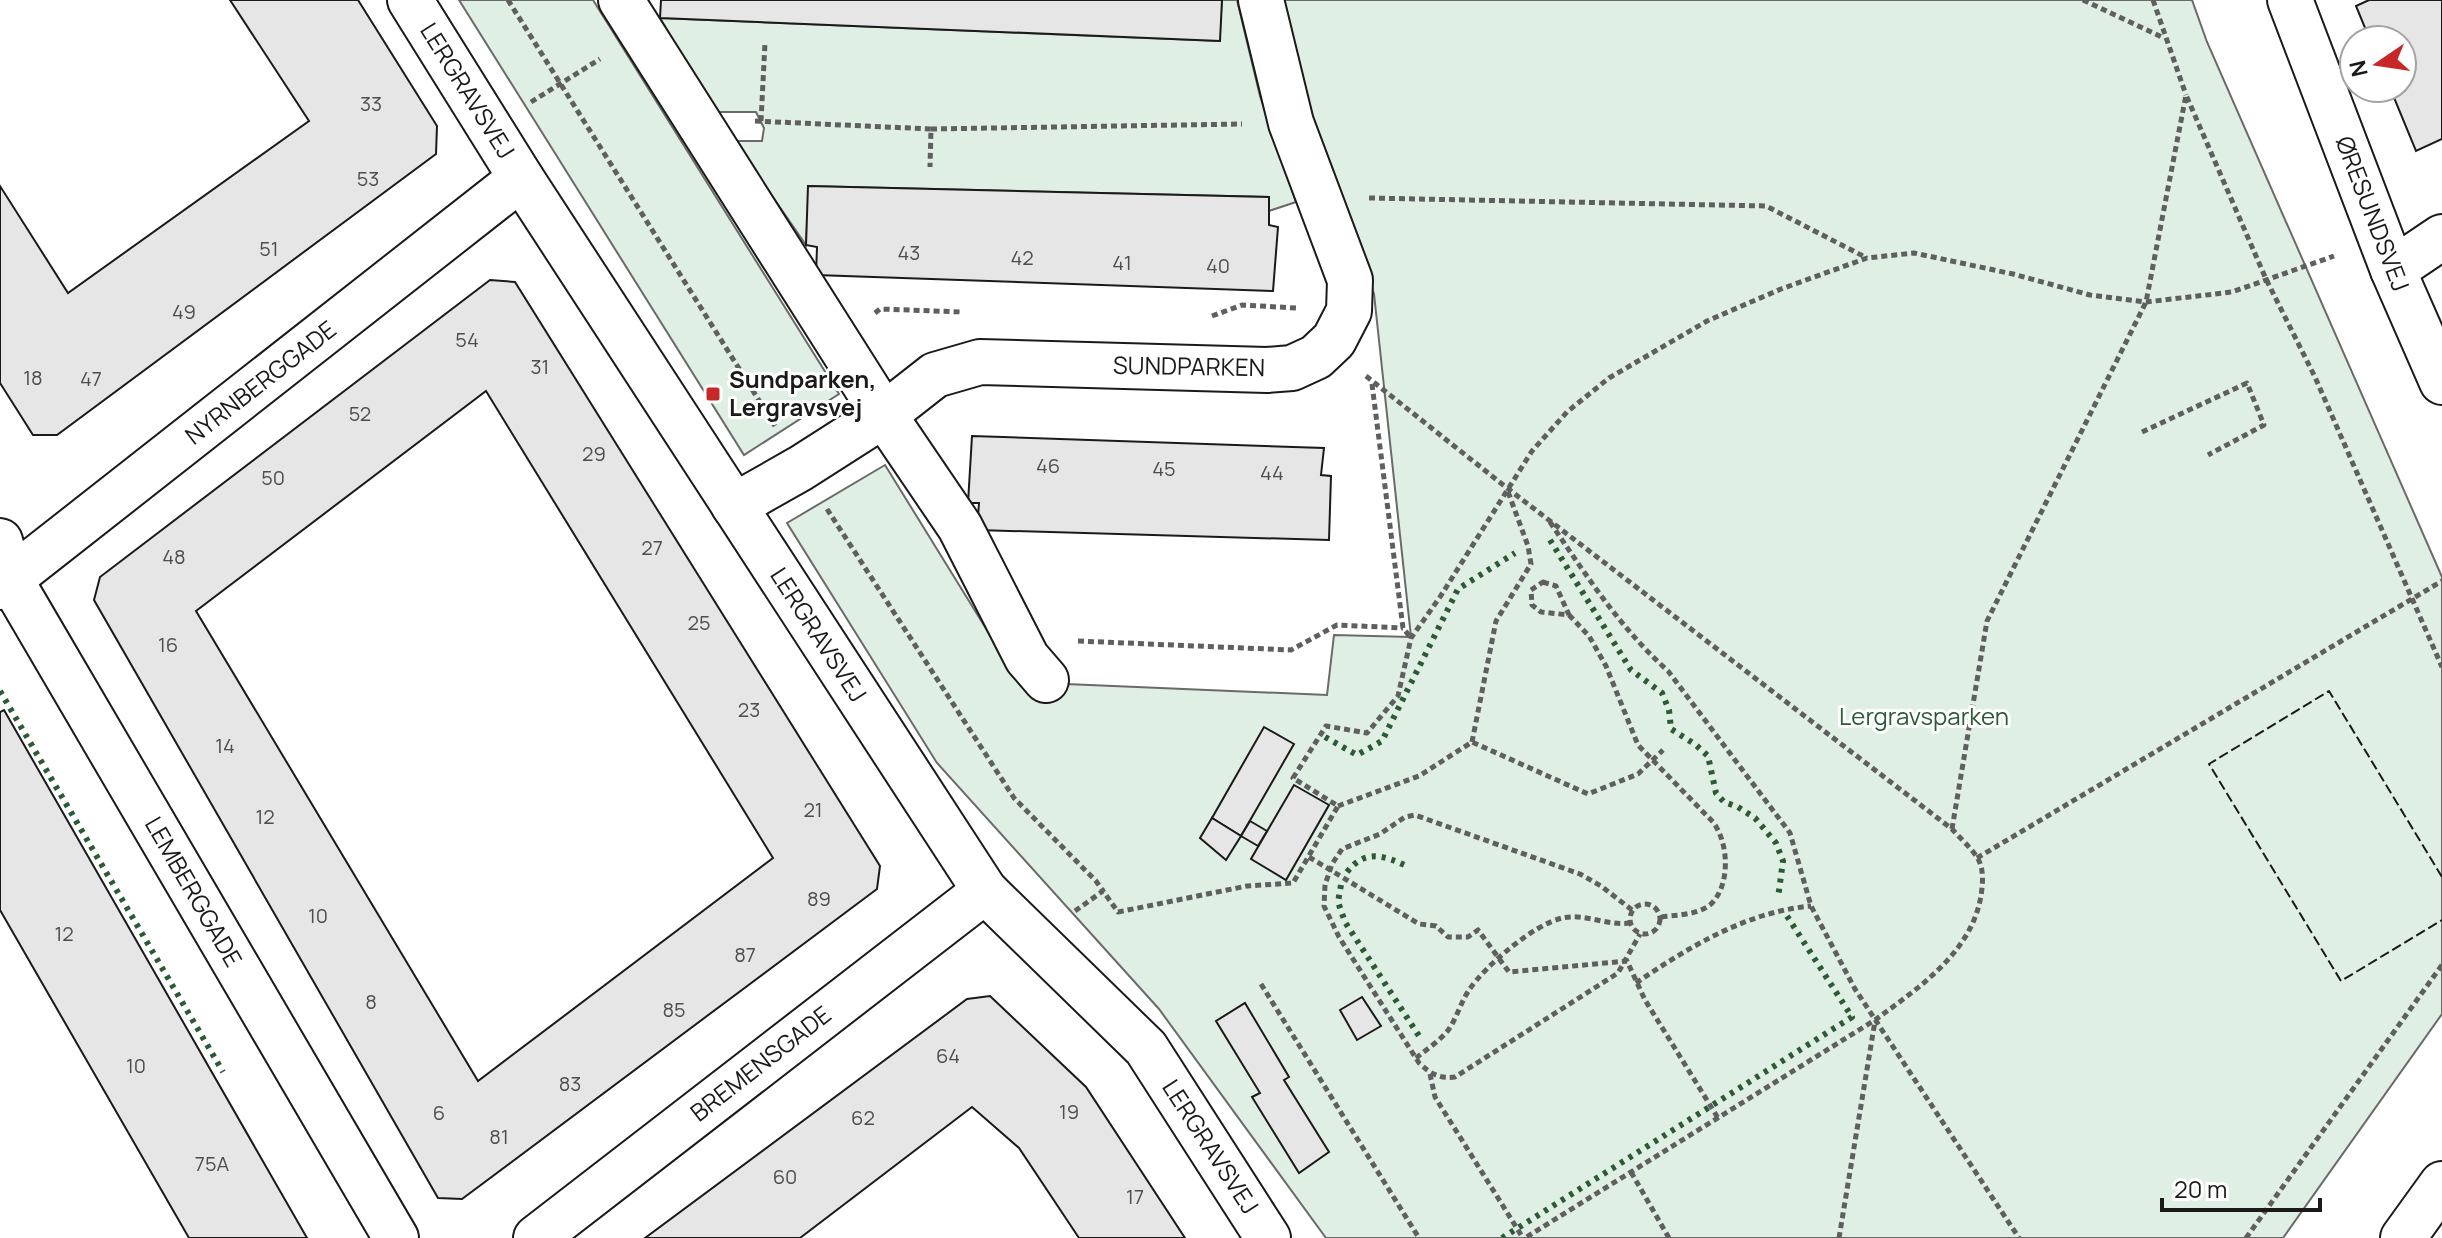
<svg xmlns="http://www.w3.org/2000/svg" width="2442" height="1238" font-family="Manrope,sans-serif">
  <rect width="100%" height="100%" fill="#fff"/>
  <g fill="#e0efe3" stroke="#6a6a6a" stroke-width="2">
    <path d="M459,0H593L839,394L744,455Z"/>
    <path d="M1222,0H1237L1260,96L1296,202L1269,211V197L809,186L806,245L734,141H762L764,128L756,112H714L660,18L1219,41Z"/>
    <path d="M1280,0H2192L2207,42L2442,577V1014L2283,1238H1326L1159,1009L937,763L787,523L885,465L1019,682L1327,695L1334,635L1411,637L1374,294L1298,79Z"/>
  </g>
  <g fill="#e6e6e6" stroke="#1a1a1a" stroke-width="2" fill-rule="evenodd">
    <path d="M230,0H358L437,126L436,154L57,435H33L0,383V186L68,293L309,121Z"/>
    <path d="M661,0H1222L1220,41L660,18Z"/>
    <path d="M2369,0H2442V139L2416,151L2390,88H2402V40H2370L2356,6Z"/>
    <path d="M808,186L1269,197V225L1278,227L1273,291L816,275L817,247L806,245Z"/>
    <path d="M490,280L515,282L880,866L877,889L462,1199L438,1198L94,600L100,577ZM486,391L773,858L478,1081L196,611Z"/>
    <path d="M972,436L1324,448L1321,475L1331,476L1329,540L977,530L979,503H968Z"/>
    <path d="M4,710L307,1238H189L0,910V712Z"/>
    <path d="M1264,727L1294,744L1241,836L1212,818Z"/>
    <path d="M1294,785L1329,805L1286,880L1251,859Z"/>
    <path d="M1212,818L1241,836L1226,860L1200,838Z"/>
    <path d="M1250,821L1267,831L1258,846L1241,836Z"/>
    <path d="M990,996L1086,1087L1185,1238H1079L1019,1148L972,1107L800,1238H645L967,999Z"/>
    <path d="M1362,997L1381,1026L1357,1040L1340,1010Z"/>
    <path d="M1245,1003L1289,1077L1284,1080L1329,1152L1299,1173L1252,1097L1260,1093L1216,1021Z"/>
  </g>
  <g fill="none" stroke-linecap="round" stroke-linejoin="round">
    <defs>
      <g id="minor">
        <path d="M410,0L521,178L985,891L1146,1048L1268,1238"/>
        <path d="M621,0L884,415L960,527L1027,658L1046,680"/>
        <path d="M2290,0L2393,270L2442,382"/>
        <path d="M2393,270L2442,237"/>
        <path d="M734,506L801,468L884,415L935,375L980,362L1267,370L1292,368L1316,357L1334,340L1349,311L1350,280L1291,123L1261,0"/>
        <path d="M0,541L11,579L20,596L396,1238"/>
        <path d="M0,587L521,178"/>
        <path d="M536,1238L985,891"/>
        <path d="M2403,1238L2442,1184"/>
      </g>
    </defs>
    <use href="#minor" stroke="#1a1a1a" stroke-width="48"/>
    <g stroke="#5f5f5f" stroke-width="5" stroke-dasharray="6 4" stroke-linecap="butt">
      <path d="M508,0L775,426"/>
      <path d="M2083,0L2164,38"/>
      <path d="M2153,0L2186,95"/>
      <path d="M531,102L600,59"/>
      <path d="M755,121L931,129L930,167"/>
      <path d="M761,121L765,43"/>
      <path d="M931,129L1242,124"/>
      <path d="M1369,198L1766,206L1867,258"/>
      <path d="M875,313L880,309L963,312"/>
      <path d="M1212,316L1242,305L1296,308"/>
      <path d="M1366,376L1507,488L1952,829C1960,838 1970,847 1977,857C1983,867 1983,877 1982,888C1976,950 1921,986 1875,1020L1525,1238"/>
      <path d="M1372,384L1403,628L1411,638"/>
      <path d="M2142,432L2247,383L2264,425L2208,455"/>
      <path d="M827,509L1014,798L1096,881L1103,891"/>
      <path d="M1550,522C1586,575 1620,628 1668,671L1790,833L1811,906L1855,989L2019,1238"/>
      <path d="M1543,582L1556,586L1569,615L1541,612L1532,605L1531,590Z"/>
      <path d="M1569,615L1589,636L1606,666L1638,745L1713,822C1729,843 1731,886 1710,905C1697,915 1676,915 1661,917"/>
      <path d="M1078,641L1291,650L1337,625L1403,628"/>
      <path d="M1472,742L1496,621L1531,564L1528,546L1507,489"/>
      <path d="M1338,806L1419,776L1472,742L1588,794L1638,774L1663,750"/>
      <path d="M1952,829L1987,621L2146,302L2186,95L2266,279L2315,377L2442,667"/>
      <path d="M1309,857L1419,924L1436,926L1448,937H1468L1478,930L1509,972L1627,961L1645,1000L1718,1118"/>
      <path d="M1977,858L2442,581"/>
      <circle cx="1645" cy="919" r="15"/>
      <path d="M1632,910L1601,886L1580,874L1415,815L1405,817L1380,834L1342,849L1332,864L1325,885L1324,906L1339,937L1419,1063C1431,1074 1439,1079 1455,1077L1618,973L1640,934"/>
      <path d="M1075,911L1103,891L1118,912L1247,886L1293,883L1338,806L1293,778L1326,726L1367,733L1398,696L1411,638L1440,597L1532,451L1567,412L1609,378L1707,321L1781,289L1867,258L1914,253L2013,274L2090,295L2146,302L2232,292L2334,256"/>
      <path d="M1636,983C1689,947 1746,912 1811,906"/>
      <path d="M1261,984L1419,1238"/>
      <path d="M1416,1058C1427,1049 1441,1040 1449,1029C1457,1017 1461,1002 1469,990C1485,966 1533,925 1562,918C1584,913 1607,926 1630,923"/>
      <path d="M1430,1074L1435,1097L1523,1238"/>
      <path d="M1631,1172L1669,1238"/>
      <path d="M1839,1238L1875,1021"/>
      <path d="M2246,1238L2442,965"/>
    </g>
    <use href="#minor" stroke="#fff" stroke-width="44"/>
    <g stroke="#2b5a34" stroke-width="6" stroke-dasharray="4 6" stroke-linecap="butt">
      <path d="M1550,540L1631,670L1662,693L1669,710L1671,729L1696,745L1708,756L1716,793L1724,802L1738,807L1755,818L1776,843L1783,861L1778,898"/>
      <path d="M0,691L223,1072"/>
      <path d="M1325,737L1357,755L1382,741L1458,589L1515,553"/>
      <path d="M1347,872C1366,848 1385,856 1409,867"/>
      <path d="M1341,885L1338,902L1345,922L1419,1036"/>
      <path d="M1502,1238L1852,1017L1787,916"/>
    </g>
    <path stroke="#1a1a1a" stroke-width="2" stroke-dasharray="10 4" stroke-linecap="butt" d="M2442,877L2329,691L2209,764L2341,981L2442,920"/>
  </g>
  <rect fill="#c62828" stroke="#fff" stroke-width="3" x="705" y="386" width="16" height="16" rx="4"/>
  <g text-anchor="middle" stroke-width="6" stroke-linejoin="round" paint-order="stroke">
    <g font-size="20" fill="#4d4d4d">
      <text x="371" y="111">33</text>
      <text x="368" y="186">53</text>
      <text x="269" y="256">51</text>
      <text x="909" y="260">43</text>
      <text x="1022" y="265">42</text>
      <text x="1122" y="270">41</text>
      <text x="1218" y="273">40</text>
      <text x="184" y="319">49</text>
      <text x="467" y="347">54</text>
      <text x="540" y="374">31</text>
      <text x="33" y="385">18</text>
      <text x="91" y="386">47</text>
      <text x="360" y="421">52</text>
      <text x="594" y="461">29</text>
      <text x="1048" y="473">46</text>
      <text x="1164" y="476">45</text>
      <text x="1272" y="480">44</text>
      <text x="273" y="485">50</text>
      <text x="652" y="555">27</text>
      <text x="174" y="564">48</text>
      <text x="699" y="630">25</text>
      <text x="168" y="652">16</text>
      <text x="749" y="717">23</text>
      <text x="225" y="753">14</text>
      <text x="813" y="817">21</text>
      <text x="265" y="824">12</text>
      <text x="819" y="906">89</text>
      <text x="318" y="923">10</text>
      <text x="64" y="941">12</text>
      <text x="745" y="962">87</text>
      <text x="371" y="1009">8</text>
      <text x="674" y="1017">85</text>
      <text x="948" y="1063">64</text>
      <text x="136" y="1073">10</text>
      <text x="570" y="1091">83</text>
      <text x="1069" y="1119">19</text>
      <text x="439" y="1120">6</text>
      <text x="863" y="1125">62</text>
      <text x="499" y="1144">81</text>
      <text x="212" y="1171">75A</text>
      <text x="785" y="1184">60</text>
      <text x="1135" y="1204">17</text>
    </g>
    <g font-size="24" fill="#1a1a1a" stroke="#fff">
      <text transform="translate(467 91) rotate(58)" y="8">LERGRAVSVEJ</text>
      <text transform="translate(2372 214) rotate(69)" y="8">ØRESUNDSVEJ</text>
      <text transform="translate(1189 367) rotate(1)" y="8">SUNDPARKEN</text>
      <text transform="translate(261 383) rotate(-38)" y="8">NYRNBERGGADE</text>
      <text transform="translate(818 635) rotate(57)" y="8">LERGRAVSVEJ</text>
      <text transform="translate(193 892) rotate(60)" y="8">LEMBERGGADE</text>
      <text transform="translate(761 1064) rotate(-38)" y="8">BREMENSGADE</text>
      <text transform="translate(1210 1147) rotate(57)" y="8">LERGRAVSVEJ</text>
    </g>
    <g font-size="24" font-weight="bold" fill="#1a1a1a" stroke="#fff" text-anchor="start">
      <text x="729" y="388">Sundparken,<tspan x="729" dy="28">Lergravsvej</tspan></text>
    </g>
    <g font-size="24" fill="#2b5a34" stroke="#fff">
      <text x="1924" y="725">Lergravsparken</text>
    </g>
  </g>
  <g transform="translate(2378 64) rotate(257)"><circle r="38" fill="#ffffff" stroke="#a3a3a3" stroke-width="2"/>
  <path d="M0-6L14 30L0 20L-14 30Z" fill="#c62828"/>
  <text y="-12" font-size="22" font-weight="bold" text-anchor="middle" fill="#1a1a1a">N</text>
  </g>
  <path d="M2162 1198v12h158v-12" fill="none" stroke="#1a1a1a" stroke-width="4"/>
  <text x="2174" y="1198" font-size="24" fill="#1a1a1a" stroke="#ffffff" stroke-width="6" paint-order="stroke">20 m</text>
</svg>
